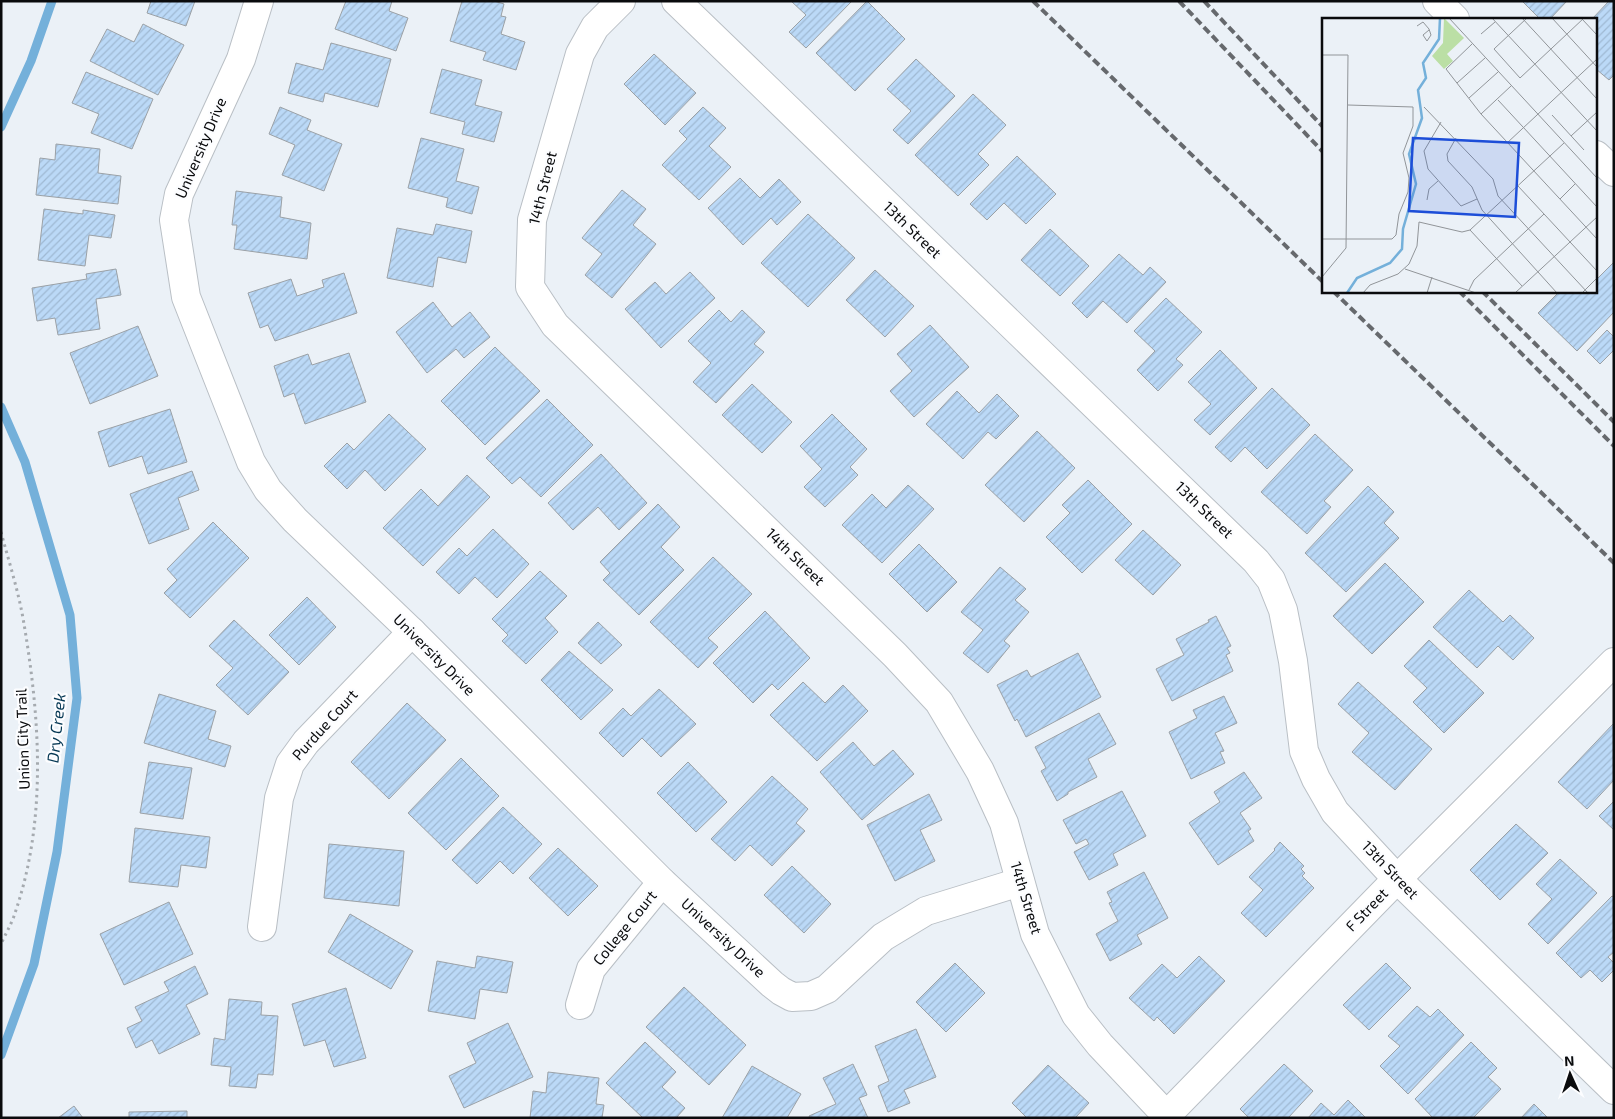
<svg xmlns="http://www.w3.org/2000/svg" width="1615" height="1119" font-family="'Exo 2',sans-serif">
  <defs>
    <pattern id="building-hatch" width="6" height="6" patternUnits="userSpaceOnUse" patternTransform="scale(1.25)"><rect width="6" height="6" fill="#bbd9f7"/><path d="M-1 1l2-2M0 6l6-6M5 7l2-2" fill="none" stroke="#9fb9d3"/></pattern>
  </defs>
  <rect width="100%" height="100%" fill="#ebf1f7"/>
  <g fill="none" stroke-linecap="round" stroke-linejoin="round">
    <g stroke="#74b0da" stroke-width="9">
      <path d="M1,127L31,61L52,1"/>
      <path d="M1,407L25,462L70,615L77,698L57,852L34,964L1,1055"/>
    </g>
  </g>
  <g fill="url(#building-hatch)" stroke="#9ba1a6">
    <path d="M151,1H195L186,26L147,13Z"/>
    <path d="M346,1H392L389,11L408,18L396,51L335,29Z"/>
    <path d="M462,1H494L504,4L501,16L506,17L501,34L525,42L516,70L483,60L486,52L450,41Z"/>
    <path d="M791,1H852L806,48L789,32L806,15Z"/>
    <path d="M867,1L905,39L855,91L816,53Z"/>
    <path d="M1522,1H1567L1550,19H1540Z"/>
    <path d="M1609,1H1614V75L1609,80L1596,69V19H1592Z"/>
    <path d="M143,24L184,45L158,95L90,61L107,29L134,42Z"/>
    <path d="M331,43L391,59L378,107L325,93L323,102L288,93L296,63L323,70Z"/>
    <path d="M654,54L696,93L665,125L624,84Z"/>
    <path d="M916,59L955,96L908,144L893,130L911,111L887,89Z"/>
    <path d="M442,69L482,80L475,105L502,112L494,142L462,134L465,122L430,113Z"/>
    <path d="M86,72L153,99L132,149L91,133L99,114L72,103Z"/>
    <path d="M973,94L1006,125L978,154L989,165L958,196L915,155Z"/>
    <path d="M280,107L311,120L307,130L342,144L324,191L282,175L295,145L269,134Z"/>
    <path d="M703,107L726,128L709,146L731,167L699,200L662,165L687,139L679,131Z"/>
    <path d="M421,138L464,149L456,181L479,187L472,214L446,207L448,198L408,188Z"/>
    <path d="M56,144L100,149L98,173L121,176L118,204L36,195L40,158L55,160Z"/>
    <path d="M1017,156L1056,194L1026,224L1004,203L987,220L970,204Z"/>
    <path d="M740,178L760,198L779,179L801,202L777,225L771,218L743,245L708,208Z"/>
    <path d="M622,190L646,209L633,225L656,244L612,298L585,275L602,254L582,238Z"/>
    <path d="M236,191L282,197L280,217L311,223L307,259L234,249L237,225H232Z"/>
    <path d="M44,209L83,214V210L115,215L111,238L89,235L85,266L38,260Z"/>
    <path d="M808,214L855,258L808,307L761,263Z"/>
    <path d="M436,224L472,231L466,263L438,257L433,287L387,278L397,228L433,235Z"/>
    <path d="M1050,229L1089,266L1060,296L1021,260Z"/>
    <path d="M1119,254L1143,275L1150,267L1166,282L1127,323L1103,301L1087,318L1072,303Z"/>
    <path d="M1614,262V312L1577,351L1538,313L1560,291H1596V280Z"/>
    <path d="M116,269L121,295L96,299L100,329L58,335L55,318L37,321L32,288L87,279L86,274Z"/>
    <path d="M875,270L914,306L885,337L846,300Z"/>
    <path d="M690,272L715,298L661,348L625,309L655,282L666,294Z"/>
    <path d="M344,273L357,313L275,341L268,325L260,328L248,293L291,279L297,296L324,287L322,280Z"/>
    <path d="M1166,298L1202,332L1176,359L1183,365L1158,391L1137,370L1155,351L1134,331Z"/>
    <path d="M433,302L452,327L470,312L490,337L464,358L456,349L427,373L396,332Z"/>
    <path d="M719,310L731,322L742,310L765,332L754,344L764,352L716,403L693,382L711,363L688,341Z"/>
    <path d="M930,325L969,367L914,417L890,391L912,371L897,354Z"/>
    <path d="M138,326L158,376L90,404L70,353Z"/>
    <path d="M1607,330L1614,337V350L1600,364L1587,351Z"/>
    <path d="M495,347L540,391L485,445L441,401Z"/>
    <path d="M1220,350L1257,388L1210,435L1194,420L1211,404L1188,382Z"/>
    <path d="M349,353L366,402L305,424L294,393L284,397L274,366L308,354L312,365Z"/>
    <path d="M752,384L792,422L762,453L722,415Z"/>
    <path d="M1272,388L1310,425L1267,469L1245,447L1231,462L1215,447Z"/>
    <path d="M957,391L979,413L997,394L1019,416L996,439L988,432L963,459L926,424Z"/>
    <path d="M547,399L593,445L541,497L520,477L512,484L486,458Z"/>
    <path d="M170,409L187,462L148,474L142,456L109,467L98,432Z"/>
    <path d="M389,414L426,449L385,491L365,470L347,489L324,466L347,443L354,450Z"/>
    <path d="M832,414L867,449L850,467L858,475L825,507L804,487L822,469L800,446Z"/>
    <path d="M1037,431L1075,468L1024,522L985,485Z"/>
    <path d="M1315,434L1353,470L1324,501L1331,507L1307,534L1261,492Z"/>
    <path d="M601,454L647,503L619,530L598,507L573,530L548,503Z"/>
    <path d="M192,471L199,490L178,498L189,529L149,544L130,494Z"/>
    <path d="M467,475L490,497L423,566L383,528L421,489L438,506Z"/>
    <path d="M1088,480L1132,524L1082,573L1046,537L1070,513L1062,505Z"/>
    <path d="M908,485L934,509L882,563L842,525L872,494L886,508Z"/>
    <path d="M1368,486L1394,512L1384,523L1399,538L1346,592L1305,553Z"/>
    <path d="M658,504L680,527L661,547L684,570L639,615L603,580L610,573L600,562Z"/>
    <path d="M213,522L249,558L190,618L164,593L177,580L167,569Z"/>
    <path d="M493,529L529,564L497,598L475,577L459,594L436,572L459,548L467,556Z"/>
    <path d="M1143,530L1181,565L1153,595L1115,560Z"/>
    <path d="M919,544L957,582L927,612L889,574Z"/>
    <path d="M713,557L752,594L708,638L718,647L698,668L650,622Z"/>
    <path d="M1385,563L1424,602L1372,654L1333,616Z"/>
    <path d="M1000,567L1026,589L1015,600L1029,612L1004,641L1010,646L988,673L963,653L983,630L961,612Z"/>
    <path d="M540,571L567,596L545,618L558,632L526,664L502,641L508,635L492,619Z"/>
    <path d="M1469,590L1503,622L1510,615L1534,638L1513,660L1498,646L1477,668L1433,627Z"/>
    <path d="M307,597L336,627L299,665L269,635Z"/>
    <path d="M765,611L810,658L778,690L772,684L753,703L713,663Z"/>
    <path d="M1216,616L1231,646L1227,648L1230,653L1226,655L1233,671L1172,701L1156,669L1184,655L1176,639L1209,622L1208,620Z"/>
    <path d="M234,620L289,672L248,715L216,685L233,668L209,646Z"/>
    <path d="M598,622L622,645L601,664L578,643Z"/>
    <path d="M1429,640L1484,693L1444,733L1413,702L1427,688L1404,666Z"/>
    <path d="M569,651L613,690L581,720L541,680Z"/>
    <path d="M1078,653L1101,697L1026,737L1017,719L1015,721L997,685L1027,670L1031,677Z"/>
    <path d="M803,682L825,703L843,685L868,711L817,761L770,715Z"/>
    <path d="M1358,682L1432,749L1395,790L1352,752L1369,733L1338,704Z"/>
    <path d="M659,689L696,724L661,757L642,738L623,757L599,733L623,708L631,716Z"/>
    <path d="M159,694L216,711L208,739L231,746L225,767L144,743Z"/>
    <path d="M1224,696L1237,723L1215,733L1224,751L1220,752L1225,763L1191,779L1169,732L1197,718L1193,710Z"/>
    <path d="M407,703L446,740L389,799L351,762Z"/>
    <path d="M1099,713L1116,744L1088,759L1097,777L1068,792V794L1057,801L1041,771L1046,768L1035,747Z"/>
    <path d="M1614,723V780L1587,809L1558,782Z"/>
    <path d="M853,742L874,766L893,750L914,774L862,820L820,772Z"/>
    <path d="M461,758L499,796L446,850L408,813Z"/>
    <path d="M149,762L192,768L183,819L140,813Z"/>
    <path d="M688,762L727,802L696,832L657,793Z"/>
    <path d="M1244,772L1262,798L1240,813L1251,829L1248,831L1254,841L1218,865L1189,823L1220,802L1214,792Z"/>
    <path d="M772,776L808,809L796,823L805,831L772,866L750,845L735,861L711,839Z"/>
    <path d="M1122,791L1146,836L1113,854L1118,865L1089,880L1074,852L1089,844L1086,839L1076,844L1063,820Z"/>
    <path d="M929,794L942,820L920,830L935,861L895,881L867,825Z"/>
    <path d="M1614,801V830L1599,816Z"/>
    <path d="M503,807L542,844L513,874L500,861L477,884L452,860Z"/>
    <path d="M1516,824L1548,853L1500,900L1470,870Z"/>
    <path d="M135,828L210,837L206,868L181,865L178,887L129,882Z"/>
    <path d="M1280,842L1304,866L1301,869L1305,873L1302,876L1314,888L1266,937L1241,913L1263,890L1249,877L1275,850L1274,849Z"/>
    <path d="M329,844L404,851L399,906L324,898Z"/>
    <path d="M558,848L598,886L568,916L529,878Z"/>
    <path d="M1560,859L1597,893L1548,944L1528,924L1552,899L1536,884Z"/>
    <path d="M792,866L831,904L804,933L764,895Z"/>
    <path d="M1144,872L1168,918L1137,935L1142,944L1110,961L1096,934L1118,921L1109,903L1112,902L1107,892Z"/>
    <path d="M1612,896L1614,897V952L1608,957L1614,963V970L1602,982L1590,970L1581,978L1556,953Z"/>
    <path d="M169,902L193,954L124,985L100,934Z"/>
    <path d="M350,914L413,951L391,989L328,952Z"/>
    <path d="M477,956L513,962L507,993L480,989L475,1019L428,1011L437,961L475,968Z"/>
    <path d="M1199,956L1225,981L1174,1034L1157,1017L1154,1021L1129,998L1162,964L1177,978Z"/>
    <path d="M955,963L985,993L946,1032L916,1002Z"/>
    <path d="M1386,963L1411,988L1369,1030L1343,1005Z"/>
    <path d="M195,966L208,994L186,1005L200,1034L159,1054L152,1040L136,1048L127,1028L142,1021L135,1007L169,991L164,982Z"/>
    <path d="M684,987L746,1045L709,1085L646,1027Z"/>
    <path d="M346,988L366,1058L334,1067L325,1040L304,1046L292,1004Z"/>
    <path d="M229,999L262,1002L261,1015L278,1016L273,1075L258,1074L256,1088L229,1086L231,1067L211,1065L214,1038L225,1040Z"/>
    <path d="M1417,1006L1430,1017L1438,1009L1464,1035L1408,1094L1380,1066L1400,1046L1388,1036Z"/>
    <path d="M508,1023L533,1077L464,1108L449,1076L476,1063L467,1043Z"/>
    <path d="M916,1029L936,1077L904,1090L910,1103L888,1112L878,1086L889,1081L875,1046Z"/>
    <path d="M645,1042L676,1072L662,1087L685,1108L676,1118H643L606,1083Z"/>
    <path d="M1471,1042L1497,1068L1488,1077L1501,1089L1473,1118H1433L1415,1099Z"/>
    <path d="M853,1064L867,1095L859,1098L868,1118H810L809,1116L836,1104L823,1078Z"/>
    <path d="M1284,1064L1313,1091L1288,1118H1249L1240,1109Z"/>
    <path d="M1048,1065L1089,1103L1075,1118H1027L1012,1103Z"/>
    <path d="M752,1066L801,1094L787,1118H722Z"/>
    <path d="M548,1072L599,1078L596,1104L604,1105L602,1118H530L533,1091L546,1093Z"/>
    <path d="M1348,1100L1366,1118H1308L1321,1103L1334,1115Z"/>
    <path d="M1534,1104L1548,1118H1521Z"/>
    <path d="M74,1106L83,1118H58Z"/>
    <path d="M187,1111V1118H129V1112Z"/>
  </g>
  <g fill="none" stroke-linecap="round" stroke-linejoin="round">
    <defs>
      <g id="street">
        <path d="M259,1L241,59L179,194L174,220L186,297L251,462L268,490L295,520L412,632L662,882L772,984L781,991L792,997L811,996L827,989L883,937L926,911L1020,882"/>
        <path d="M621,1L595,27L580,54L532,220L530,287L555,325L895,655L939,702L980,771L1004,823L1035,934L1076,1015L1100,1045L1169,1118"/>
        <path d="M676,1L1256,561L1271,580L1283,610L1293,661L1304,751L1316,779L1335,812L1397,879L1614,1090"/>
        <path d="M1437,1L1455,19"/>
        <path d="M1596,155L1614,172"/>
        <path d="M262,927L279,798L290,764L306,742L412,632"/>
        <path d="M580,1005L591,969L662,882"/>
        <path d="M1164,1118L1397,879L1614,662"/>
      </g>
    </defs>
    <use href="#street" stroke="#b9bfc5" stroke-width="30"/>
    <path stroke="#a5aaaf" stroke-width="3" stroke-dasharray="2.5 4" stroke-linecap="butt" d="M1,532C9,562 19,593 24,624C40,719 47,820 15,913C12,923 6,933 1,944"/>
    <use href="#street" stroke="#fff" stroke-width="28"/>
    <g stroke="#66696d" stroke-width="4" stroke-dasharray="8 4" stroke-linecap="butt">
      <path d="M1033,1L1324,283"/>
      <path d="M1179,1L1324,153"/>
      <path d="M1204,1L1324,128"/>
      <path d="M1333,291L1614,563"/>
      <path d="M1459,291L1614,446"/>
      <path d="M1482,291L1614,422"/>
    </g>
  </g>
  <g text-anchor="middle" stroke-width="4.5" stroke-linejoin="round" paint-order="stroke">
    <g font-size="15" fill="#0a0b0d" stroke="#fcfdff">
      <text transform="translate(201 148) rotate(-67)" y="5">University Drive</text>
      <text transform="translate(543 188) rotate(-76)" y="5">14th Street</text>
      <text transform="translate(912 230) rotate(44)" y="5">13th Street</text>
      <text transform="translate(1204 510) rotate(44)" y="5">13th Street</text>
      <text transform="translate(795 557) rotate(44)" y="5">14th Street</text>
      <text transform="translate(434 655) rotate(45)" y="5">University Drive</text>
      <text transform="translate(325 725) rotate(-48)" y="5">Purdue Court</text>
      <text transform="translate(23 739) rotate(-92)" y="5">Union City Trail</text>
      <text transform="translate(1390 870) rotate(46)" y="5">13th Street</text>
      <text transform="translate(1026 898) rotate(73)" y="5">14th Street</text>
      <text transform="translate(1367 910) rotate(-46)" y="5">F Street</text>
      <text transform="translate(625 928) rotate(-51)" y="5">College Court</text>
      <text transform="translate(723 938) rotate(43)" y="5">University Drive</text>
    </g>
    <g font-size="16" font-style="italic" fill="#043753" stroke="#fcfdff">
      <text transform="translate(56 728) rotate(-84)" y="6">Dry Creek</text>
    </g>
  </g>
  <g transform="translate(1322 18)">
    <rect width="275" height="275" fill="#ebf1f7"/>
    <path d="M122,0L142,20L125,36L131,43L122,51L110,38L121,25Z" fill="#bbdfa5"/>
    <path fill="none" stroke="#74b0da" stroke-width="2.5" d="M25,275L35,260L68,245L80,231L81,211L94,166L87,136L100,100L96,72L104,60L101,45L117,21L118,0"/>
    <path fill="none" stroke="#919599" stroke-width="1" d="M127,0L275,160M170,0L275,113M200,0L275,81M205,0L172,31L198,60L262,0M230,0L275,49M260,1L275,17M95,8L101,4L107,11L109,17L105,23L101,17L107,12M159,16L173,4M150,26L124,51L159,96L275,221M0,37H26L24,230L0,259M135,65L163,40M147,80L176,54M176,82L275,189M102,89L171,161L176,178L266,275M159,96L189,68M230,97L262,132M119,104L102,133L106,151L139,188L155,181M249,118L275,94M134,120L125,136L126,143L150,169L160,192L235,275M185,125L275,41M196,168L275,253M238,181L253,166M105,182L107,171L116,163M148,212L200,268M0,221H70L74,217L77,196L86,174L87,160L81,135L91,108V89L26,87M83,251L154,275M147,272L152,262L222,196M41,275L48,267L76,256L87,246L95,228L97,204L140,214L148,212L242,125M105,275L110,259M193,275L275,199M260,275L275,260"/>
    <path fill="#1d4ed8" fill-opacity="0.15" stroke="#1d4ed8" stroke-width="2.5" d="M91,120L197,125L193,199L87,193Z"/>
    <rect width="275" height="275" fill="none" stroke="#0a0b0d" stroke-width="2.5"/>
  </g>
  <rect width="1615" height="1119" fill="none" stroke="#0a0b0d" stroke-width="5"/>
  <g transform="translate(1570 1074) rotate(357)" stroke="#fcfdff" stroke-width="4" paint-order="stroke">
  <path d="M0-4L9 19L0 12L-9 19Z" fill="#0a0b0d"/>
  <text y="-8" font-size="14" font-weight="bold" text-anchor="middle" fill="#0a0b0d">N</text>
  </g>
</svg>
